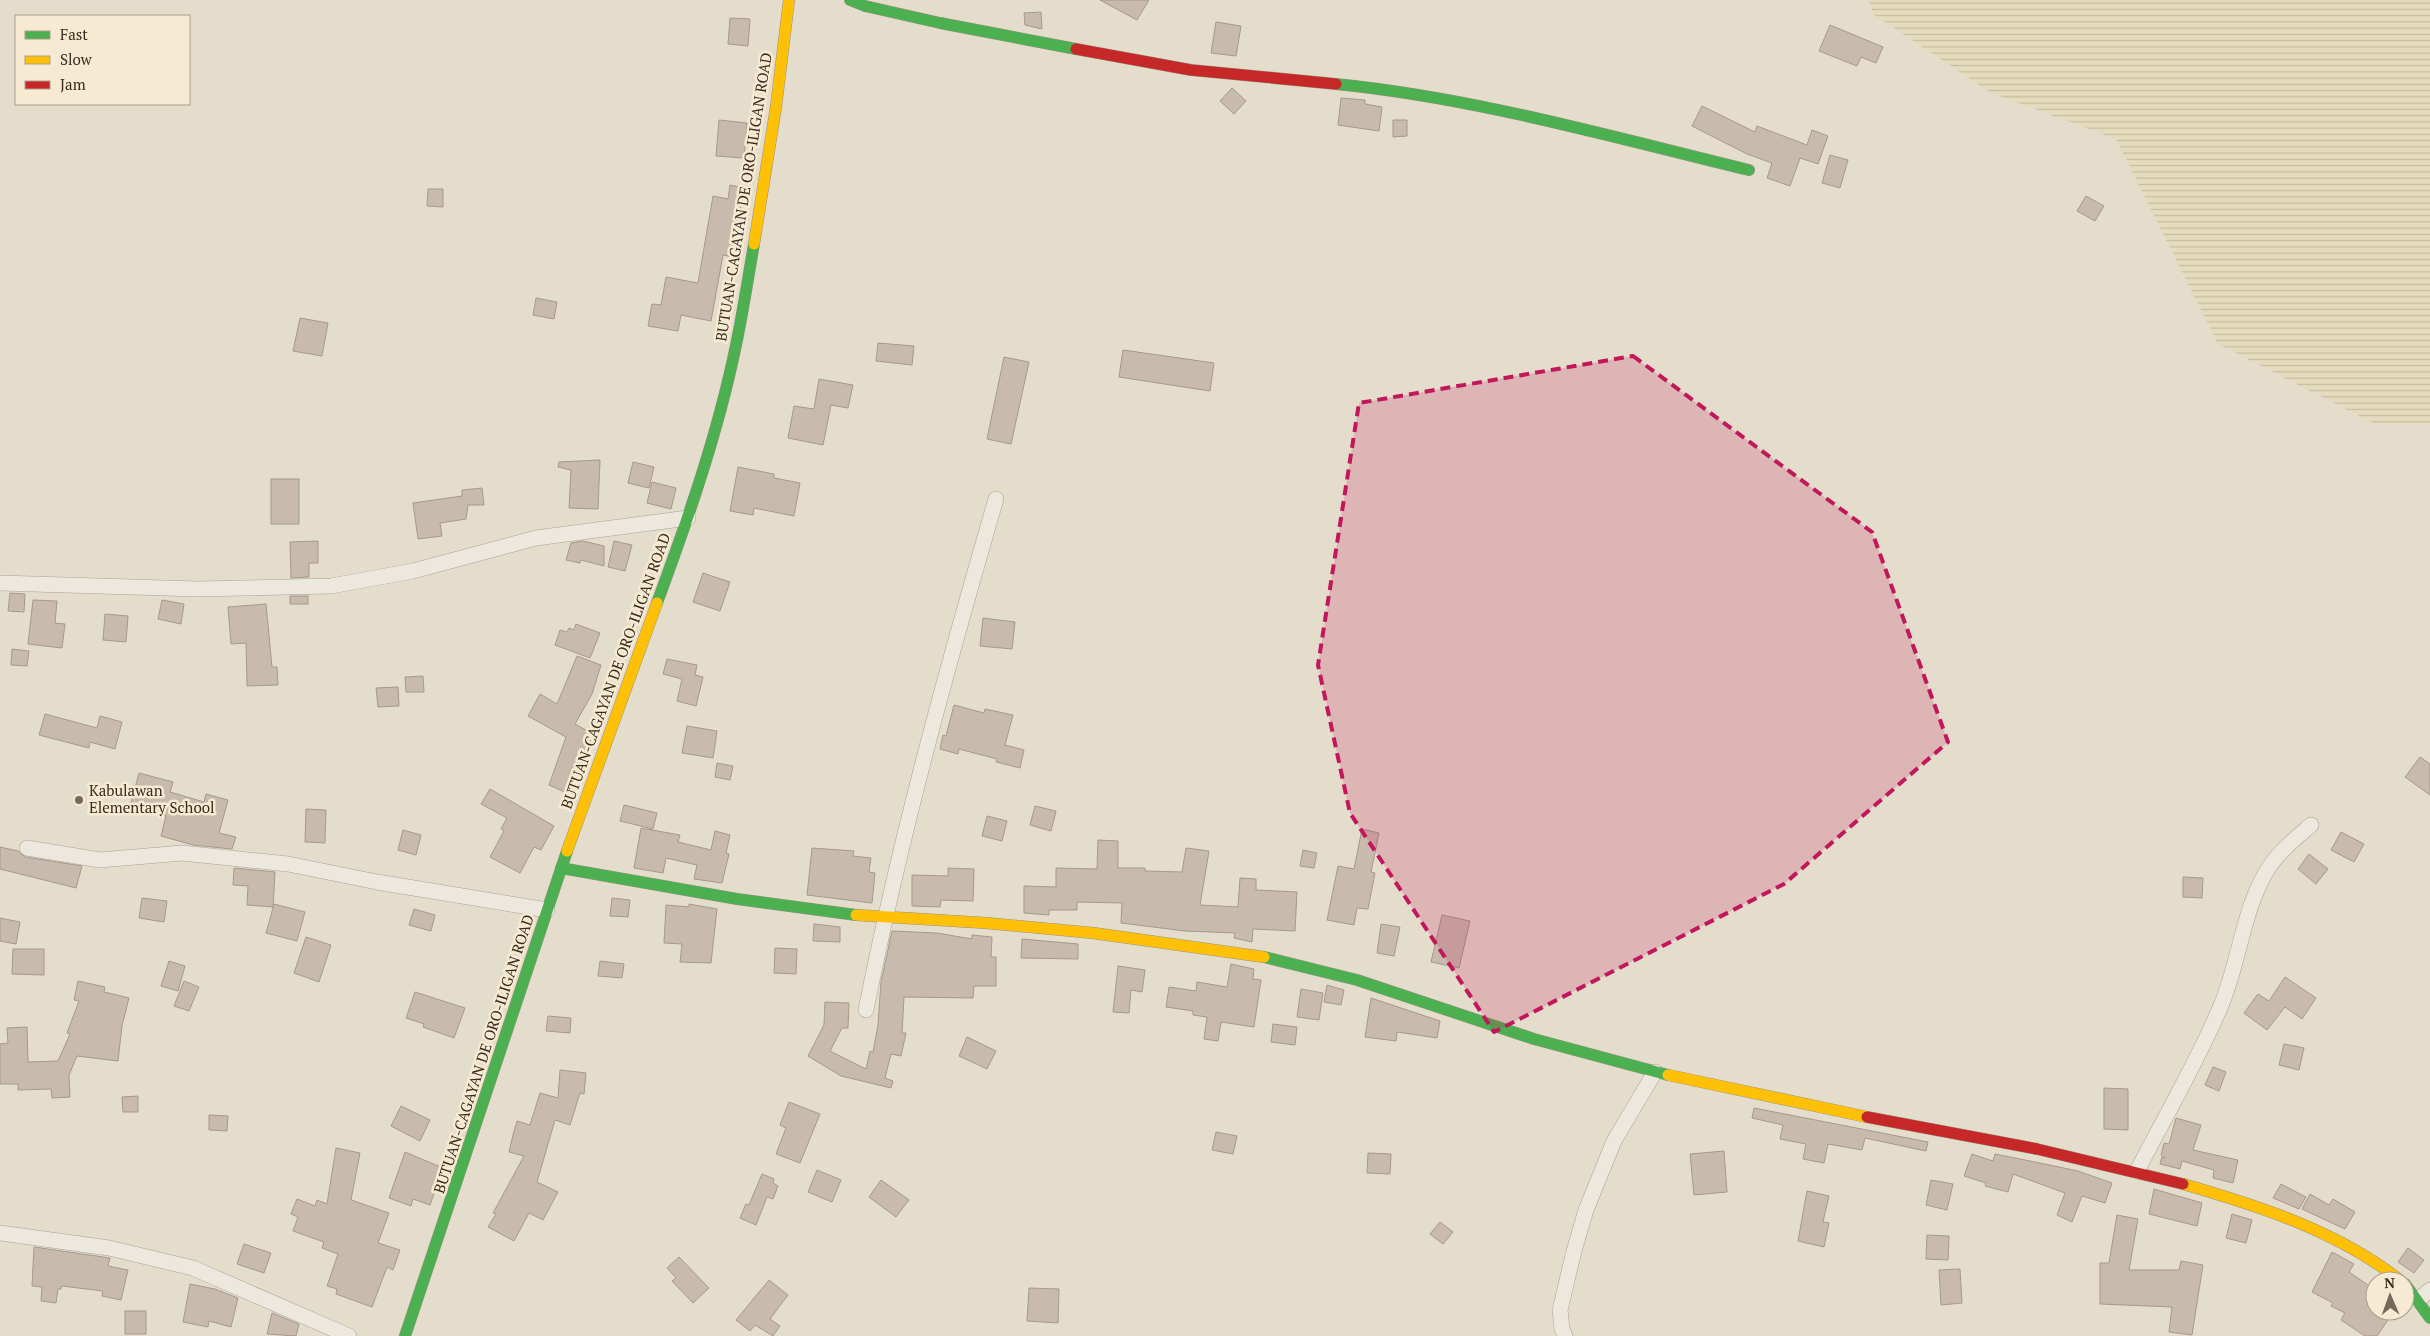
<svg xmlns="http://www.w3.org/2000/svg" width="2430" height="1336" font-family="'PT Serif',serif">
  <defs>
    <pattern id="farmland-rules" width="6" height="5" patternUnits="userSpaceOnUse" patternTransform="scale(1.25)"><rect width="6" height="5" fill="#e5dcbd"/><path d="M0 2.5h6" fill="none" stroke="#c5bda2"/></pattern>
  </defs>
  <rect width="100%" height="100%" fill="#e4ddcc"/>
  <path fill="url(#farmland-rules)" d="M1869,0H2430V424H2375L2218,344L2116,139L1991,93L1873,14Z"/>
  <g fill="#c8bbad" stroke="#a5998b">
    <path d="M1100,0H1149L1137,20Z"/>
    <path d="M1041,12L1042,29L1025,25L1024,13Z"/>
    <path d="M730,18L750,19L748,46L728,44Z"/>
    <path d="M1216,22L1241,26L1236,56L1211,53Z"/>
    <path d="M1830,25L1883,47L1876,63L1861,57L1857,66L1819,51Z"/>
    <path d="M1232,88L1246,101L1234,114L1220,101Z"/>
    <path d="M1341,98L1365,100V104L1382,107L1379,131L1338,125Z"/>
    <path d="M1702,106L1755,132L1757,126L1807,145L1812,130L1828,136L1818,164L1800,158L1790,186L1767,178L1772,163L1747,154L1692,126Z"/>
    <path d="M719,120L747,123L744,158L716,156Z"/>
    <path d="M1393,120H1407V136L1393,137Z"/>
    <path d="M1830,155L1848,160L1840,188L1822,183Z"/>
    <path d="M730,185L744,188L732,257L723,255L711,321L681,315L678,331L648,326L652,304L661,305L666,277L698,283L713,196L728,199Z"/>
    <path d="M428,189H443V207L427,206Z"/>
    <path d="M2086,196L2104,206L2095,221L2077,211Z"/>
    <path d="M536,298L557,302L554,319L533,315Z"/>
    <path d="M300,318L328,323L322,356L293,351Z"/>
    <path d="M878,343L914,346L912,365L876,361Z"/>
    <path d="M1123,350L1214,363L1210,391L1119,377Z"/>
    <path d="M1004,357L1029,362L1011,444L987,439Z"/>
    <path d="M819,379L853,385L848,408L831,405L823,445L788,438L794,406L814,409Z"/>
    <path d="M600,460L598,509L569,508L571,470L558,467L559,462Z"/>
    <path d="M633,462L654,467L649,488L628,483Z"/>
    <path d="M738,467L774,474V478L800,483L794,516L754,508L753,515L730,511Z"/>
    <rect x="271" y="479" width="28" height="45"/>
    <path d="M652,482L676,488L671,509L647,503Z"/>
    <path d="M482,488L484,505H468L466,519L440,523L442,536L418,539L413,503L462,496V490Z"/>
    <path d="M318,541V563H309V577L291,578L290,542Z"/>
    <path d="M583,541L604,546V566L581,560L580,563L566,560L571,543Z"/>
    <path d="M614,541L632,545L625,571L608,567Z"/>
    <path d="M703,573L730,582L720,611L693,602Z"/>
    <path d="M10,593L25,594L24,612L8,611Z"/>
    <rect x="290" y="596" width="18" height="8"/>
    <path d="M33,600L57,601L55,623L65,624L62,648L28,644Z"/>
    <path d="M162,600L184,604L181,624L158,619Z"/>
    <path d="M266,604L272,667H277L278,685L247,686L246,643L231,644L228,607Z"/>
    <path d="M105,614L128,616L126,642L103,640Z"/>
    <path d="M983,618L1015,622L1012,649L980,646Z"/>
    <path d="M576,624L600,633L590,658L555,645L560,630L567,632L569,628L574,630Z"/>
    <path d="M12,649L29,651L27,666L11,665Z"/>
    <path d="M577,656L601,665L592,694L575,724L593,734L567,793L549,785L566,737L528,716L540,694L557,704Z"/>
    <path d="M667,659L697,665L695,675L703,677L696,706L677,701L682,679L663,674Z"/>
    <path d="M423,676L424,692H406L405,677Z"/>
    <path d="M398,687L399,706L378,707L376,688Z"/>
    <path d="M954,705L984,713L985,709L1013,715L1005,745L1024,750L1020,768L996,762L997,759L959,749L958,754L940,749L943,735L946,736Z"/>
    <path d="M45,714L97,728L100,716L122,722L115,749L90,742L89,748L39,735Z"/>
    <path d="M687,726L717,731L713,758L682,753Z"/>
    <path d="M2420,757L2430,764V795L2405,777Z"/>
    <path d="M717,763L733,766L730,780L715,777Z"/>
    <path d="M139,773L173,782L170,792L204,802L206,794L228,800L219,833L236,837L232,849L193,845L161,836L166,816L130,806Z"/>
    <path d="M490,789L554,826L541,850L534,847L520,873L490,857L504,831L501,829L507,818L481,804Z"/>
    <path d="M624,805L657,813L653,829L620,821Z"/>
    <path d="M1035,806L1056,811L1051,831L1030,825Z"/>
    <path d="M306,809L326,810L325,843L305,842Z"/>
    <path d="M987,816L1007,821L1002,841L982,836Z"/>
    <path d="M641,828L680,835L678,842L711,850L715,831L730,835L726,853L729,854L722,883L694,879L697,865L666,858L663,873L634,868Z"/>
    <path d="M1362,829L1379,833L1371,872L1375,873L1368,909L1357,908L1354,925L1327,920L1338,866L1354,869Z"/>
    <path d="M403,830L421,835L416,855L398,850Z"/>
    <path d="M2341,832L2364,844L2354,862L2331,850Z"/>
    <path d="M1098,840L1118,841V868H1145V871L1182,872L1186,848L1209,851L1200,905L1238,907L1240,878L1256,879V890L1297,892L1295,931L1253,929L1252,942L1234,938L1235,933L1185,931L1121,923L1122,903L1077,902V910H1049V915L1024,913V886L1056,887V868L1097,869Z"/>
    <path d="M0,847L18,851L25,857L82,866L76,888L0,869Z"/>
    <path d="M812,848L854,851L853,856L871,858L869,872L875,873L872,903L807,895Z"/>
    <path d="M1303,850L1317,853L1314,868L1300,866Z"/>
    <path d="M2309,854L2328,869L2316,884L2298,869Z"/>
    <path d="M234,868L275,872L273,907L247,905L248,886L233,885Z"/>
    <path d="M948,868L974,869L973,901L941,900L940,907L912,906V875L948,876Z"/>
    <path d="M2183,877L2203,878L2202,898L2183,897Z"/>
    <path d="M142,898L167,901L164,922L139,918Z"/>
    <path d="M612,898L630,900L628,917L610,916Z"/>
    <path d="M274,904L305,912L297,941L266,933Z"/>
    <path d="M689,904L717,909L711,963L680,962L682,944L664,943L666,905L689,907Z"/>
    <path d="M414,909L435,915L431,931L409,925Z"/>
    <path d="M1442,915L1470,921L1459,968L1431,962Z"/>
    <path d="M0,918L20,922L16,944L0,941Z"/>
    <path d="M814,924L840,927V942L813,941Z"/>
    <path d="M1381,924L1400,927L1394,956L1377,953Z"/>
    <path d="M892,931L937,933L972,939V935L992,937L991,957H996V986H974L973,998L904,997L902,1033H906L901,1056L891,1054L885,1078L893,1081L891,1088L841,1076L808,1056L824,1025L825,1002L849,1003L848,1028H842L830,1051L866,1069L870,1051L873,1052L878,1025L881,982Z"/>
    <path d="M306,937L331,945L319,982L294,973Z"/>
    <path d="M1022,939L1078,944V959L1021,958Z"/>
    <path d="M775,948L797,949L796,974L774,973Z"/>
    <path d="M13,949H44V975L12,974Z"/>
    <path d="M169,961L185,966L178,991L161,986Z"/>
    <path d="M600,961L624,964L622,978L598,976Z"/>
    <path d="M1231,964L1254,969L1253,979L1261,980L1254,1027L1221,1022L1218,1041L1204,1039L1207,1017L1193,1015V1011L1166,1007L1169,987L1196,991L1197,982L1227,987Z"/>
    <path d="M1118,966L1145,970L1142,992L1131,990L1129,1013L1113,1012Z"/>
    <path d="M2285,977L2316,998L2302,1019L2285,1007L2267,1030L2244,1013L2258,994L2269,1001Z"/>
    <path d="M78,981L105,987L104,992L129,998L122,1026L118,1061L77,1056L69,1075L70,1097L52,1098L51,1089L18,1090V1084H0V1044L8,1043L7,1028L27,1027L28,1062L58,1061L70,1034L67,1033L79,1001L74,1000Z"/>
    <path d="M184,981L199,987L189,1011L174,1006Z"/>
    <path d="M1327,985L1344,990L1341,1005L1324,1002Z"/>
    <path d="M1301,989L1323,993L1319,1020L1297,1017Z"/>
    <path d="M415,992L465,1008L454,1038L423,1027L424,1024L406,1018Z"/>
    <path d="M1371,998L1440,1021L1437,1038L1397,1032L1396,1041L1365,1037Z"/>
    <path d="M548,1016L571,1018L570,1033L546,1031Z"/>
    <path d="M1273,1024L1297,1027L1295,1045L1271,1042Z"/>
    <path d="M967,1037L996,1051L987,1069L959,1056Z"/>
    <path d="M2284,1044L2304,1048L2299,1070L2279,1065Z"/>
    <path d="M2213,1067L2226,1072L2219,1091L2205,1085Z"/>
    <path d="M560,1070L586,1073L584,1094L580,1093L570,1125L555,1120L537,1182L558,1192L543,1220L529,1213L514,1241L488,1227L496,1214L493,1213L524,1156L509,1152L513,1135L517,1121L530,1125L540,1093L558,1098Z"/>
    <path d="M2104,1088L2128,1089V1130L2104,1129Z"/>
    <path d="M138,1096V1112H123L122,1097Z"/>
    <path d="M789,1102L820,1114L800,1163L776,1154L786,1128L780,1125Z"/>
    <path d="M401,1106L430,1120L420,1141L391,1126Z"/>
    <path d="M1754,1108L1928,1142L1926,1151L1865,1138L1862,1150L1828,1144L1824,1163L1803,1159L1806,1144L1780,1139L1783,1125L1752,1118Z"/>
    <path d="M209,1115L228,1116L227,1131L209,1130Z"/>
    <path d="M2176,1118L2201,1125L2193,1150L2238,1160L2233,1183L2213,1178L2214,1170L2182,1161L2180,1169L2160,1164L2162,1157L2165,1158L2161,1155L2164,1143L2169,1144Z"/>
    <path d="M1216,1132L1237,1136L1233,1154L1212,1150Z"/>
    <path d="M336,1148L360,1153L351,1200L389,1213L378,1243L400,1250L393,1270L387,1267L372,1307L336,1294L337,1289L327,1286L338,1254L322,1248L324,1242L293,1231L298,1217L291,1214L297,1199L315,1206L317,1200L327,1204Z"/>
    <path d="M1724,1151L1727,1192L1694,1195L1690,1154Z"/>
    <path d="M405,1152L443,1168L430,1205L413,1199L411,1206L389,1198Z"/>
    <path d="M1368,1153L1391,1154L1390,1174L1367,1173Z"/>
    <path d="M1972,1154L1993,1161L1995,1154L2035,1162L2078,1171L2112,1183L2105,1203L2082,1196L2072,1222L2057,1215L2065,1193L2013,1174L2008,1192L1985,1186L1986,1183L1964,1176Z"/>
    <path d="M817,1170L841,1180L832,1202L808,1192Z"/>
    <path d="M762,1174L774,1179L773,1183L778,1186L773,1199L767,1197L756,1225L740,1218L746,1204L749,1205Z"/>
    <path d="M881,1180L909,1200L896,1217L869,1197Z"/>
    <path d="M1931,1180L1953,1184L1947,1210L1926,1205Z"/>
    <path d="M2281,1184L2306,1197L2299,1209L2273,1198Z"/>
    <path d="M2154,1189L2202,1203L2197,1226L2149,1214Z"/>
    <path d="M1807,1191L1829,1196L1823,1222L1829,1223L1824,1247L1798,1241Z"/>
    <path d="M2310,1194L2329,1205L2333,1199L2355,1212L2345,1229L2302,1209Z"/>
    <path d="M2232,1214L2252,1220L2246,1243L2226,1238Z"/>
    <path d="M2117,1215L2138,1219L2129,1270H2179L2181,1261L2203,1265L2192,1335L2169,1332L2172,1307L2100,1304V1263H2109Z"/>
    <path d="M1440,1222L1453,1232L1443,1244L1430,1234Z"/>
    <path d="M1927,1235L1949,1236L1948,1260L1926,1259Z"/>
    <path d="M244,1244L271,1253L264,1273L237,1264Z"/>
    <path d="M34,1247L110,1258L108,1266L128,1270L121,1300L102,1296L103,1291L62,1286L61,1289H58L56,1303L41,1301L42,1287L32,1286Z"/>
    <path d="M2408,1248L2424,1260L2414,1273L2398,1262Z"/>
    <path d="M2332,1252L2354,1264L2349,1272L2375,1290V1311H2394L2377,1336H2365L2341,1320L2345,1313L2331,1306L2333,1303L2312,1292Z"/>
    <path d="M679,1257L709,1288L693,1303L672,1281L676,1278L667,1268Z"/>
    <path d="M1960,1269L1962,1303L1941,1305L1939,1270Z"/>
    <path d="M769,1280L788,1295L770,1319L780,1326L773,1336L755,1325L750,1331L736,1320Z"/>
    <path d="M190,1284L215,1289L238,1298L231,1327L209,1321L208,1327L183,1322Z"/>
    <path d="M1029,1288L1059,1289L1058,1323L1027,1321Z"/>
    <rect x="125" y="1311" width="21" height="23"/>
    <path d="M272,1313L299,1324L296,1336L267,1334Z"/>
  </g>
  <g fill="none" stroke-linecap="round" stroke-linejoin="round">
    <defs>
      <g id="street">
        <path d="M0,583L198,589L331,586L413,571L536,538L688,518"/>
        <path d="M27,848L100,860L182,853L288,864L377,882L547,910"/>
        <path d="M866,1010C900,838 947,668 996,499"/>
        <path d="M2137,1171C2165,1117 2196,1064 2220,1008C2239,965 2242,913 2266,872C2277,853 2295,839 2311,825"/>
        <path d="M0,1233L109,1248L193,1268L349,1336"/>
        <path d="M2418,1300L2430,1290"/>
        <path d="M1565,1336L1562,1329L1560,1310L1574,1251L1586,1210L1614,1141L1655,1072"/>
      </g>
      <g id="fast">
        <path d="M850,0L865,6L940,23L1076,49"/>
        <path d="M1336,84C1476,98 1612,137 1749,170"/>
        <path d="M657,603C688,519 718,433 736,345C743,312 748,278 754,244"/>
        <path d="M561,868L737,899L856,915"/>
        <path d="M1264,957L1357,980L1534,1039L1668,1075"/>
        <path d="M2405,1284L2430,1318"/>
        <path d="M405,1336L567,851"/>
      </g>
      <g id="slow">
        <path d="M754,244L776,107L789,0"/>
        <path d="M567,851L657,603"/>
        <path d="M856,915L986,923L1093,933L1264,957"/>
        <path d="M1668,1075L1867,1117"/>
        <path d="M2183,1184C2259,1206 2338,1231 2401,1281"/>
      </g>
      <g id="jam">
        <path d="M1076,49L1191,70L1336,84"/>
        <path d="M1867,1117L2037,1149L2183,1184"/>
      </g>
    </defs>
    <use href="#street" stroke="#a9a296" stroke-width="16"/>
    <use href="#fast" stroke="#999185" stroke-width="12"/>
    <use href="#slow" stroke="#999185" stroke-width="12"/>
    <use href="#jam" stroke="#999185" stroke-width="12"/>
    <use href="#street" stroke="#ece8de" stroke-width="15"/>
    <use href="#fast" stroke="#4caf50" stroke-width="11"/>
    <use href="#slow" stroke="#ffc107" stroke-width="11"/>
    <use href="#jam" stroke="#c62828" stroke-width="11"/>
  </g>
  <path fill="#c2185b" fill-opacity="0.2" stroke="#c2185b" stroke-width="4" stroke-dasharray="10 6" stroke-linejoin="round" d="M1633,356L1872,532L1948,742L1784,884L1494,1032L1350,813L1318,665L1359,403Z"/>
  <circle fill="#75695b" stroke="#f6ebd2" stroke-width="2" cx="79" cy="800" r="5"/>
  <g text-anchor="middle" stroke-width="5" stroke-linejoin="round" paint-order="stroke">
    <g font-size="15" fill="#392a1e" stroke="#f6ebd2">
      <text transform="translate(744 197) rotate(-81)" y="5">BUTUAN-CAGAYAN DE ORO-ILIGAN ROAD</text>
      <text transform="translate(616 671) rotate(-70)" y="5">BUTUAN-CAGAYAN DE ORO-ILIGAN ROAD</text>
      <text transform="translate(484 1054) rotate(-72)" y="5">BUTUAN-CAGAYAN DE ORO-ILIGAN ROAD</text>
    </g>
    <g font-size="15" fill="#392a1e" stroke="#f6ebd2" text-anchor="start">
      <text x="89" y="796">Kabulawan<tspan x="89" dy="17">Elementary School</tspan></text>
    </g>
  </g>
  <rect x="15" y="15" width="175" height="90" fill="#f6ebd2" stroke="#aa9e8a"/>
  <rect x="25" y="31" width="25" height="8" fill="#4caf50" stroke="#aa9e8a"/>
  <text x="60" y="40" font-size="15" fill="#392a1e">Fast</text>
  <rect x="25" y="56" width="25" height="8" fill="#ffc107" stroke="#aa9e8a"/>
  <text x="60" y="65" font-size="15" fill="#392a1e">Slow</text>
  <rect x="25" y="81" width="25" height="8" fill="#c62828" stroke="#aa9e8a"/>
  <text x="60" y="90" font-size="15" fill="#392a1e">Jam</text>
  <g transform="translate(2390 1296) rotate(358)"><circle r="24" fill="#f6ebd2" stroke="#aa9e8a"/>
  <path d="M0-4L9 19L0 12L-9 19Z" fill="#75695b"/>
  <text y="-8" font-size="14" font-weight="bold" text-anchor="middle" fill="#392a1e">N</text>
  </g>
</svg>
